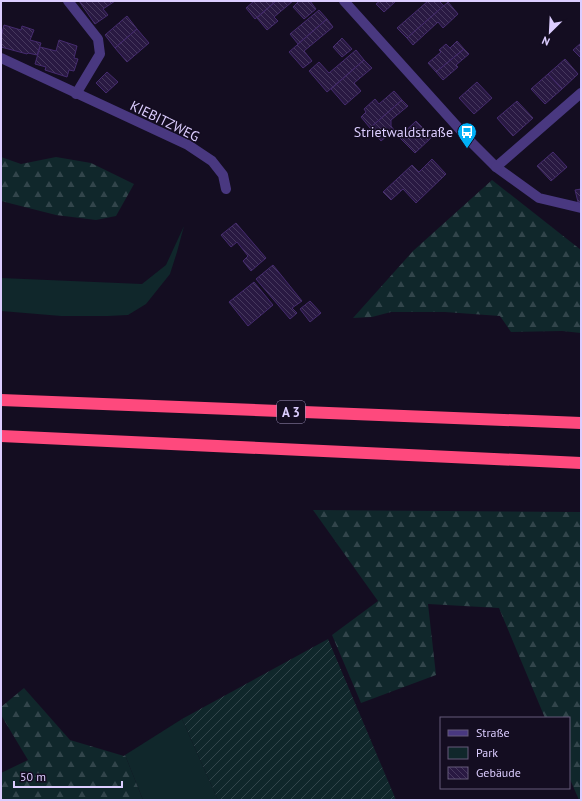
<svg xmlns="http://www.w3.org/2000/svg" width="582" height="801" font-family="'PT Sans',sans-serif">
  <defs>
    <pattern id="forest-firs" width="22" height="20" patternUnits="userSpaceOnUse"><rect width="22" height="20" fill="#10272b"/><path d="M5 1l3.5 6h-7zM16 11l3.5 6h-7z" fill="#32454b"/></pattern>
    <pattern id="garden-furrows" width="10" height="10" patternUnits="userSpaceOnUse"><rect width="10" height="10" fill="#10272b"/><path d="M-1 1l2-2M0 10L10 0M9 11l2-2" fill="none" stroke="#32454b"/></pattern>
    <pattern id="building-back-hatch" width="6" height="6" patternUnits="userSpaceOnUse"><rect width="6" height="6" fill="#291942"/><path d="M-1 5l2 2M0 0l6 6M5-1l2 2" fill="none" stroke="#47395e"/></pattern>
  </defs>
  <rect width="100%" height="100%" fill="#140d21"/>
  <g fill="#10272b">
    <path d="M184,226L177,252L170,274L146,304L128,315L108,316H61L1,311V278L142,284L166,265Z"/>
    <path d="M182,719L218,800H143L125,755Z"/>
  </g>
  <g fill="url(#forest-firs)">
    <path d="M1,157L21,164L56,157L91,163L134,184L116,216L96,220L56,215L1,201Z"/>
    <path d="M492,180L581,250V333L562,331L511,332L500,316L445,312H391L372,317L353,318L413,251Z"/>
    <path d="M313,510L581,512V800H579L569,777V718H545L499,608L428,604L436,675L361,703L332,635L378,601Z"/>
    <path d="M24,688L70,740L124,756L125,755L143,800H1V773L28,760L1,715V707Z"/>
  </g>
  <path fill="url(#garden-furrows)" d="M328,639L396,800H218L182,719Z"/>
  <g fill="url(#building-back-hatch)" stroke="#452b6e">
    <path d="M79,1H115L103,9L108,15L95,24Z"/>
    <path d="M254,1H276L255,19L246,8Z"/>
    <path d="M276,1H293L274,17L278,21L267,30L257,18Z"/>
    <path d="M299,1H310L316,9L304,19L293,7Z"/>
    <path d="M380,1H396L384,12L376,4Z"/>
    <path d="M428,1H439L444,6L407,38L397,28Z"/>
    <path d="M448,2L458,14L443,28L438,22L413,45L407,38Z"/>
    <path d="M319,10L327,19L298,44L290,34Z"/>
    <path d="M127,16L137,29L115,48L105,35Z"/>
    <path d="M327,19L333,27L304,51L312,61L303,68L289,52Z"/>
    <path d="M4,25L21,30L22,26L34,30L30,40L41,43L37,55L28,53L27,54L1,47V37Z"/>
    <path d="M137,29L149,43L127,62L115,48Z"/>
    <path d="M342,38L352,49L342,57L333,47Z"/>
    <path d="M59,40L77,46L74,58L78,59L74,71L69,70L67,77L45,70L46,67L35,64L40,47L56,51Z"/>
    <path d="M457,41L464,49L436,72L428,63L441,52L439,50L446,44L450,48Z"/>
    <path d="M581,43V58L573,50Z"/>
    <path d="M464,49L469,54L456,65L458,67L443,80L436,72Z"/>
    <path d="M356,50L364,60L327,92L309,71L319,62L329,73Z"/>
    <path d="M565,59L578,74L562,89L548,74Z"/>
    <path d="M364,60L372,68L354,83L361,91L345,105L331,89Z"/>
    <path d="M107,72L118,82L106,93L96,83Z"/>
    <path d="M548,74L562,89L545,104L531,89Z"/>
    <path d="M477,82L492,98L474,114L459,98Z"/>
    <path d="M394,91L402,100L370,128L361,117L366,112L364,109L375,99L379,104Z"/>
    <path d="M402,100L408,106L391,120V126L394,130L381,141L370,128Z"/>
    <path d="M517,101L533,118L513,136L497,118Z"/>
    <path d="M416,121L432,137L415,153L399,137Z"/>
    <path d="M553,152L567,167L551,181L537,166Z"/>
    <path d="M432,159L446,174L416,203L403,189L391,200L383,192L412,165L419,172Z"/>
    <path d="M581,189V202H578L575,190Z"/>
    <path d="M236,223L266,258L251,271L243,261L248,256L237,242L231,247L221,235Z"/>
    <path d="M273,265L302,301L292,308L297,313L290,319L256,279Z"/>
    <path d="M254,282L273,305L248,326L229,302Z"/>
    <path d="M310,301L321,313L310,322L300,309Z"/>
  </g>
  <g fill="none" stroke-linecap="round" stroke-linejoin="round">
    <g stroke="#493880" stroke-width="10">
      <path d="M68,1L98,39L100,54L76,94"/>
      <path d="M344,1L473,144L496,167L539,198L581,208"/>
      <path d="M1,58L188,145L212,161L223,175L226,189"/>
      <path d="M496,167L581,93"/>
    </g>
    <g stroke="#fe497d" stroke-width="12">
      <path d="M1,400L581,423"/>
      <path d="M1,436L581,463"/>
    </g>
  </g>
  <defs>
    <symbol id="bus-pin" viewBox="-11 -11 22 30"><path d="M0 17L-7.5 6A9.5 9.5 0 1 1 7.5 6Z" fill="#01b0f7" stroke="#140d21"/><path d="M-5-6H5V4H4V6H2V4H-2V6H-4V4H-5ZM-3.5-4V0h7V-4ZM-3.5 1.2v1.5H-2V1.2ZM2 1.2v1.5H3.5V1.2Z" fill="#fff"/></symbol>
  </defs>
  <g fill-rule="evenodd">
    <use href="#bus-pin" x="456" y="121" width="22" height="30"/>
  </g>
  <g text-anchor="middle" stroke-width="3" stroke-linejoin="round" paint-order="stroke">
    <rect fill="#140d21" stroke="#a093bc" stroke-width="1" x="277" y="401" width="28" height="22" rx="3"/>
    <g font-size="13" font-weight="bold" fill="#dccdff">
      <text x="291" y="417">A 3</text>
    </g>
    <g font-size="14" fill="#dccdff" stroke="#140d21">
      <text transform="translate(165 121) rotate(26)" y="5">KIEBITZWEG</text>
    </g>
    <g font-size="14" fill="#dccdff" stroke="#140d21" text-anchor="end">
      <text x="453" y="137">Strietwaldstraße</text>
    </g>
  </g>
  <rect width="582" height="801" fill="none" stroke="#dccdff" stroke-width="4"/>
  <rect x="440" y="717" width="130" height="72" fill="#140d21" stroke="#645a7a"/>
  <rect x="448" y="730" width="20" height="6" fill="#493880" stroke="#645a7a"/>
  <text x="476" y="737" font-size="12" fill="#dccdff">Straße</text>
  <rect x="448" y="747" width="20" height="12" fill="#10272b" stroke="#645a7a"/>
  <text x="476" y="757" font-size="12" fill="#dccdff">Park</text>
  <rect x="448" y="767" width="20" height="12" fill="url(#building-back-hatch)" stroke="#645a7a"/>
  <text x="476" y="777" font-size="12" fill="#dccdff">Gebäude</text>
  <g transform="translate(550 32) rotate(204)" stroke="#140d21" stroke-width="3" paint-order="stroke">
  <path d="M0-3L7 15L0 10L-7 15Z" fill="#dccdff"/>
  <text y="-6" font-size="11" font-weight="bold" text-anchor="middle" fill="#dccdff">N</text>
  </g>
  <path d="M14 781v6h108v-6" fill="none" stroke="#dccdff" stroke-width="2"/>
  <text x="20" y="781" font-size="12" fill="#dccdff" stroke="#140d21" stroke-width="3" paint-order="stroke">50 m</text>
</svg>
